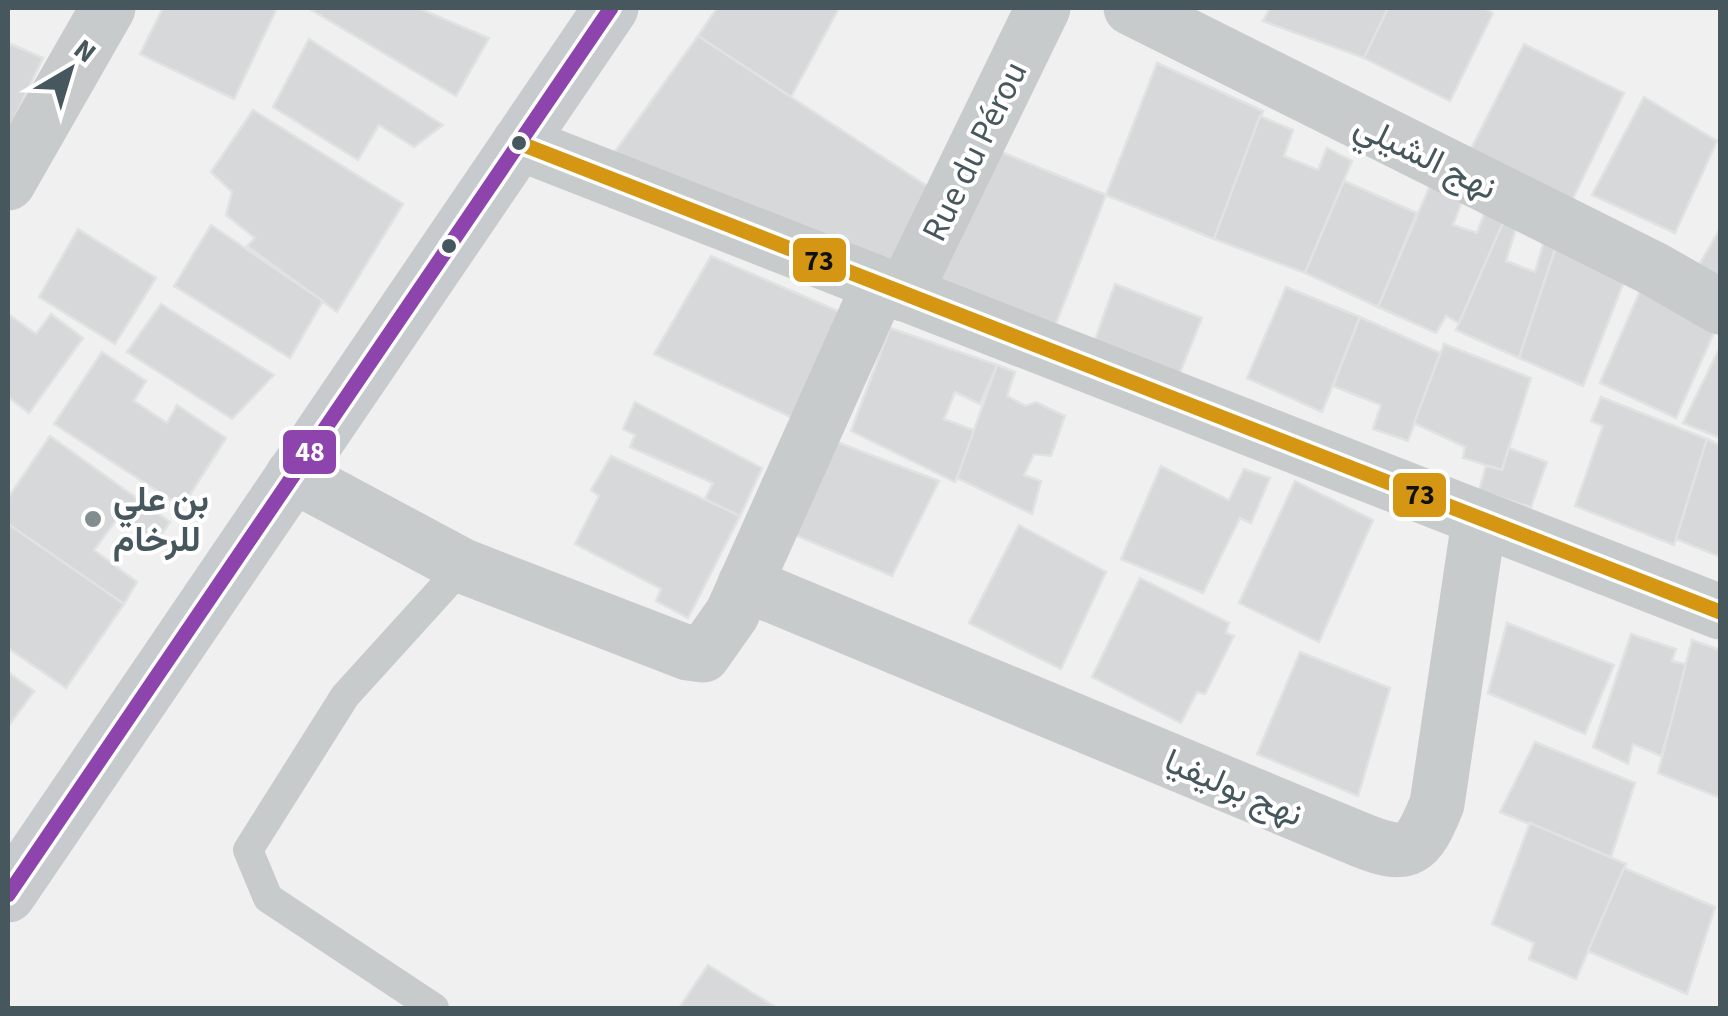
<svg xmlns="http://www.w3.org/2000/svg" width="1728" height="1016" font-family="'Source Sans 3',Vazirmatn,sans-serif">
  <rect width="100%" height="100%" fill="#f0f0f0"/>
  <g fill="#d7d8d9" stroke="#e1e2e2" stroke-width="2.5">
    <path d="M163,8H277L234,99L140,54Z"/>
    <path d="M308,8H418L489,38L456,96Z"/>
    <path d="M717,8H839L791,97L698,36Z"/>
    <path d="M1270,8H1388L1364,58L1263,21Z"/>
    <path d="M1388,8H1484L1493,13L1450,101L1364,58Z"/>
    <path d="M698,36L933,190L896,273L609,160Z"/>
    <path d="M309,39L443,125L414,147L379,125L358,160L273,107Z"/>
    <path d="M8,43L43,58L8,131Z"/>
    <path d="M1524,44L1624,93L1569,207L1464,163Z"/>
    <path d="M1157,63L1263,111L1214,239L1106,195Z"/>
    <path d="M1644,97L1717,141L1675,233L1592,195Z"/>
    <path d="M253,110L403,204L337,312L247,246L255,238L226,215L232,192L211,172Z"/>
    <path d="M1260,116L1293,130L1284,156L1318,170L1327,148L1352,161L1305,273L1214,239Z"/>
    <path d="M989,147L1106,195L1053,331L933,285Z"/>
    <path d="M1344,181L1417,213L1378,307L1305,273Z"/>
    <path d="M1432,181L1464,196L1453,225L1477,233L1486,209L1503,223L1459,323L1446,316L1436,333L1378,307Z"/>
    <path d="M1503,223L1516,228L1506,261L1535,272L1544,241L1557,244L1519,358L1456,330Z"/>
    <path d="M211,225L323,301L290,358L174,286Z"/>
    <path d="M78,229L156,278L115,344L39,297Z"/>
    <path d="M1720,229V285L1695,272Z"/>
    <path d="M1557,244L1627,274L1583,386L1519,358Z"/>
    <path d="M711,256L840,312L793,418L654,354Z"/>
    <path d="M1647,275L1720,319L1676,418L1600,383Z"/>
    <path d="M1115,284L1202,318L1177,380L1091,351Z"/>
    <path d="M1286,287L1360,317L1322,412L1247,378Z"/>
    <path d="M161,304L274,375L232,419L127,352Z"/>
    <path d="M8,314L36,334L51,314L83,338L29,413L8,397Z"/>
    <path d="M1360,317L1440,353L1408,441L1373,429L1381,405L1333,386Z"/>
    <path d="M890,328L997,365L980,404L955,392L944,419L976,431L955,482L851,431Z"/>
    <path d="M1444,344L1531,378L1502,470L1463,458L1465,447L1414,423Z"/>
    <path d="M1720,347V438L1683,423Z"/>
    <path d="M102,352L146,381L134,401L167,423L177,405L226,438L182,507L54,424Z"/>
    <path d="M997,365L1015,372L1007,396L1026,406L1036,402L1065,416L1051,456L1034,454L1024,475L1041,481L1032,514L957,478Z"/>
    <path d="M1601,397L1707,439L1674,545L1575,506L1603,426L1591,421Z"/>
    <path d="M635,402L762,468L740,516L705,499L713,483L630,447L635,435L623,429Z"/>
    <path d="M50,436L170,522L156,542L120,515L94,550L137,582L124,604L8,524V498Z"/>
    <path d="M829,439L939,481L892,576L788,532Z"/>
    <path d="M1707,439L1720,445V557L1676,539Z"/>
    <path d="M1509,448L1547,462L1531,507L1479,491L1486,466L1502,470Z"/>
    <path d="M611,456L740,516L688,618L656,601L661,589L575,544L599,496L591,490Z"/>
    <path d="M1161,466L1229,500L1244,469L1270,478L1251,523L1240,518L1203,593L1121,559Z"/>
    <path d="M1295,481L1373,520L1319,642L1239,603Z"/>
    <path d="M8,524L124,604L66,688L8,648Z"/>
    <path d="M1019,525L1106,572L1061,669L969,623Z"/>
    <path d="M1140,578L1229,623L1226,633L1234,636L1205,694L1197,692L1181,723L1092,677Z"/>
    <path d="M1507,623L1614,665L1585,734L1488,693Z"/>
    <path d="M1631,634L1676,649L1672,661L1689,665L1661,756L1633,744L1628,764L1593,747Z"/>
    <path d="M1692,640L1720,650V798L1658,773Z"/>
    <path d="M1300,652L1390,688L1358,796L1257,754Z"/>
    <path d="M8,672L34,691L8,727Z"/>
    <path d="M1535,742L1635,783L1611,857L1500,812Z"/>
    <path d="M1530,823L1626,864L1576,979L1529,959L1534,943L1492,924Z"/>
    <path d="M1624,868L1715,907L1687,994L1588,951Z"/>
    <path d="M708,965L777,1008H679Z"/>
  </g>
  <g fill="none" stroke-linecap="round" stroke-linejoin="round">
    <path stroke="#c7cbcc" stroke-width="30" d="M434,1008L268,898L248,850L345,696L463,566"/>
    <g stroke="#c7cbcc" stroke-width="55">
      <path d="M1131,8L1654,269L1720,307"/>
      <path d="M519,143L1720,612"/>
      <path d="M8,183L108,8"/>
      <path d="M904,294L1043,8"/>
      <path d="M293,475L463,566L688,653L703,655L732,614L879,286"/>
      <path d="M745,584L1361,840C1410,860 1418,850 1437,804L1479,521"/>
    </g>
    <path stroke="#c7cbce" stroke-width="55" d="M8,895L611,8"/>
    <defs>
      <path id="bus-1" d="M519,143L1720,612"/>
      <path id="bus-2" d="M8,895L611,8"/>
    </defs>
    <use href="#bus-1" stroke="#fff" stroke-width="22"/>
    <use href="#bus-2" stroke="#fff" stroke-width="22"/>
    <use href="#bus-1" stroke="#d49613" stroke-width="15"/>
    <use href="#bus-2" stroke="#8e44ad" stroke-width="15"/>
  </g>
  <g fill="#46575d" stroke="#fff" stroke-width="4">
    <circle cx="519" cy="143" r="9"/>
    <circle cx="449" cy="246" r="9"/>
  </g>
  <circle fill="#828d90" stroke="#fff" stroke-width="4" cx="93" cy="519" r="10"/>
  <g text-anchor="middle" stroke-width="8" stroke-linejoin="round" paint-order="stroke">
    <g font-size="35" fill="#46575d" stroke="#fff">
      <text transform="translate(974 151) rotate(-64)" y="12">Rue du Pérou</text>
      <text transform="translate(1426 156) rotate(26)" y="12">نهج الشيلي</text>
      <text transform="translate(1234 787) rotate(23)" y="12">نهج بوليفيا</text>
    </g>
    <g font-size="35" font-weight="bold" fill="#46575d" stroke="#fff" text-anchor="start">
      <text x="113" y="511">بن علي<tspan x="113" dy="40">للرخام</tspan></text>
    </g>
  </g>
  <g stroke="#fff" stroke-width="4">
    <rect x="791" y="236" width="57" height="48" rx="10" fill="#d49613"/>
    <rect x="281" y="428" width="57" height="48" rx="10" fill="#8e44ad"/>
    <rect x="1391" y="471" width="57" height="48" rx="10" fill="#d49613"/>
  </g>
  <g font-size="28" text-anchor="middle" font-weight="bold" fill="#fff">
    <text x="310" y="461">48</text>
  </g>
  <g font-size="28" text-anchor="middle" font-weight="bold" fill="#111">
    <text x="819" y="270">73</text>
    <text x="1420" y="504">73</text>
  </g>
  <rect width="1728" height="1016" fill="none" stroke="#46575d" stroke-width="20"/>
  <g transform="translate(70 70) rotate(38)" stroke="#ffffff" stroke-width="8" paint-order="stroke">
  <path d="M0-8L18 38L0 25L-18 38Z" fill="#46575d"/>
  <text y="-15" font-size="28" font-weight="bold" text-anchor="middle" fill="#46575d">N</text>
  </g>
</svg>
